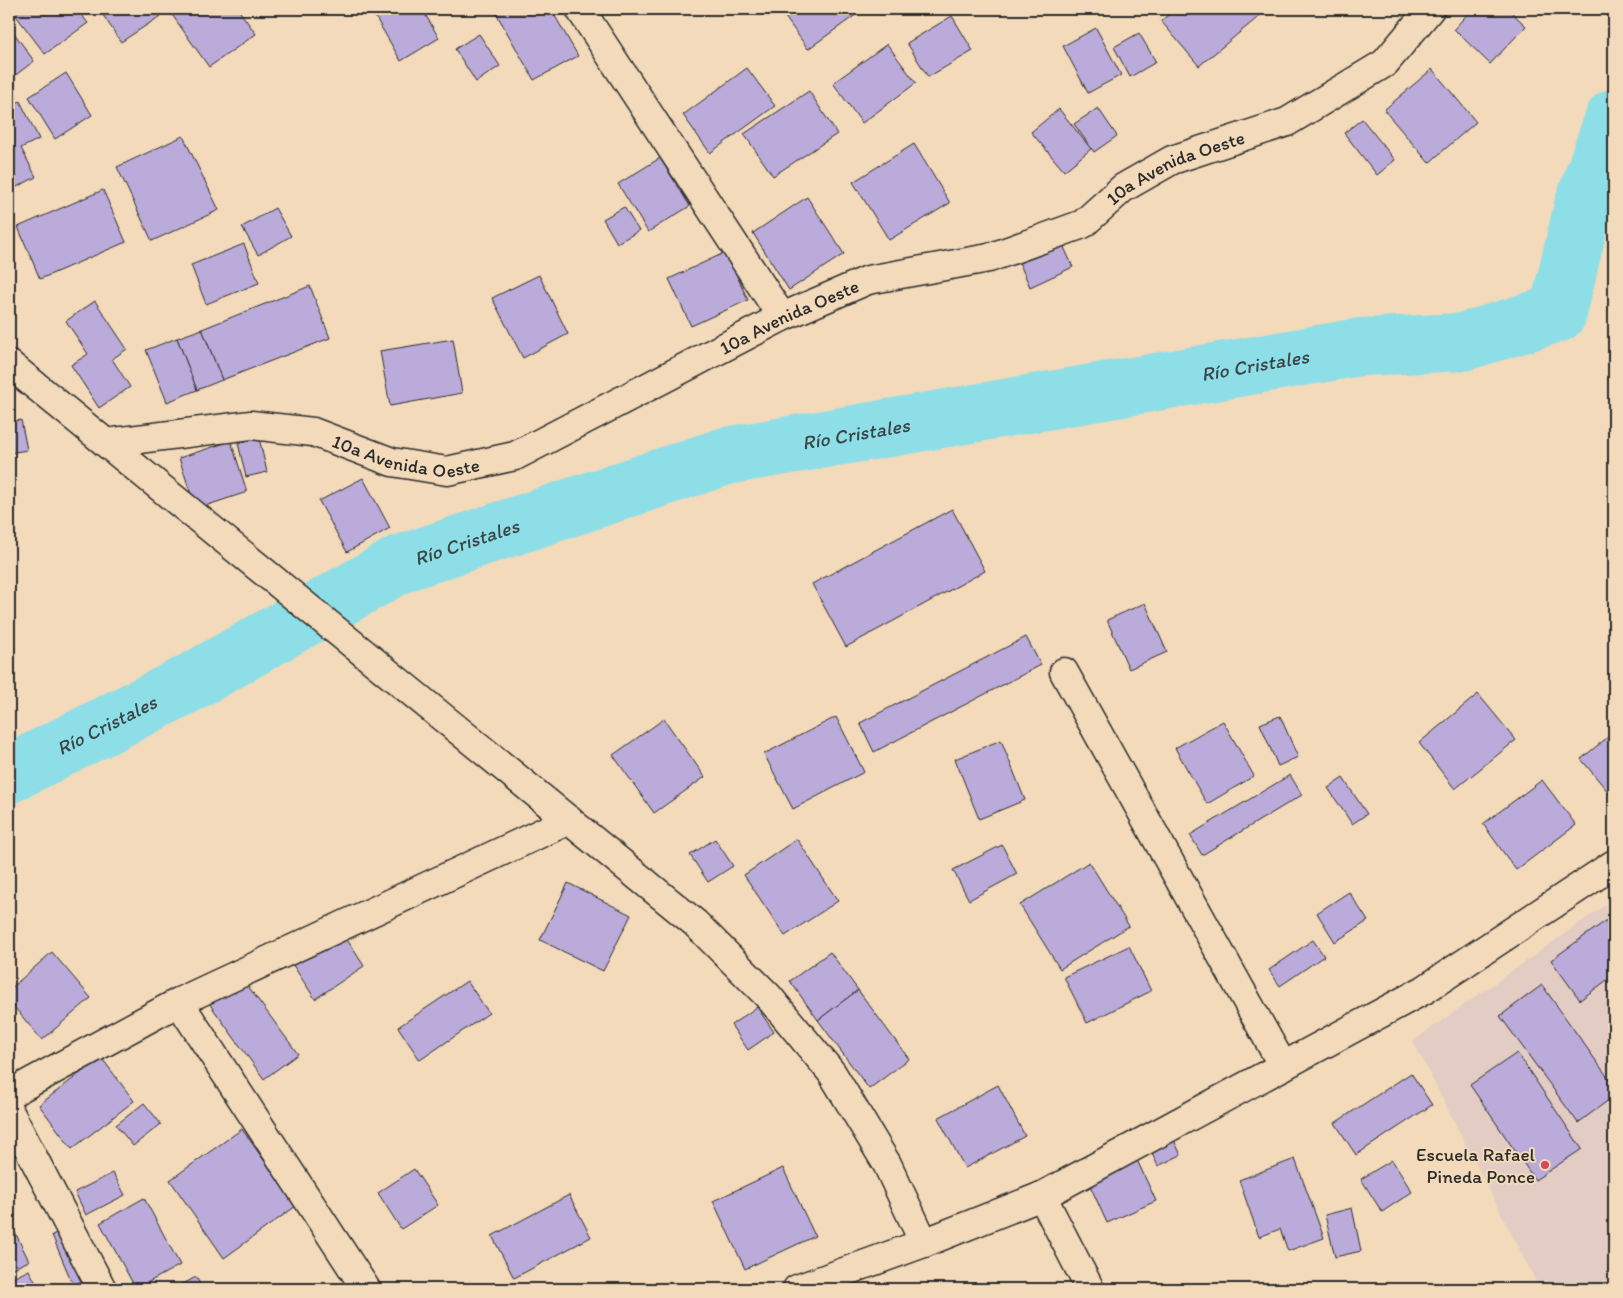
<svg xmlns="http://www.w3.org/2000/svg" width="1623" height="1298" font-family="Itim,sans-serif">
  <rect width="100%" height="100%" fill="#f2daba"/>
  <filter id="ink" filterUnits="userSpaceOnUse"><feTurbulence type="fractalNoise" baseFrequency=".02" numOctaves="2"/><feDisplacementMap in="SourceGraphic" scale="10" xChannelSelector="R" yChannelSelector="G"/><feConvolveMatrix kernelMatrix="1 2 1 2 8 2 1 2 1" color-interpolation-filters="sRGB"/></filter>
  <g filter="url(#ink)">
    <path fill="#e2ccc4" d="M1614,899V1289H1540L1413,1041Z"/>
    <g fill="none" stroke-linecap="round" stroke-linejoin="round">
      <path stroke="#8ddee7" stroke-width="58" id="s1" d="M9,774L188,684L400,564L726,456L1360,347L1463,342L1558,313L1583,206L1614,118"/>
    </g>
    <g fill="#bbabdb" stroke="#2b2b2b">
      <path d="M11,9H77L88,23L45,54Z"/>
      <path d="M99,9H157L162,15L121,42Z"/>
      <path d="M168,9H238L256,34L209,67Z"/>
      <path d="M380,9H422L439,38L401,61L373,13Z"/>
      <path d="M503,9H551L578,56L534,80L496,13Z"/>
      <path d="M782,9H864L808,49L780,10Z"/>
      <path d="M875,9H887L880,15Z"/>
      <path d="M1175,9H1268L1199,66L1161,21Z"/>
      <path d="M1307,9H1318L1312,14Z"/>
      <path d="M1472,9H1508L1526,26L1490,64L1454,29Z"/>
      <path d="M952,16L973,51L928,77L907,43Z"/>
      <path d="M9,26L34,61L9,80Z"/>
      <path d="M1096,28L1121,75L1088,93L1063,46Z"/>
      <path d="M1139,33L1156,62L1130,77L1114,47Z"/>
      <path d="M479,34L500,66L476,82L455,49Z"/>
      <path d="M887,44L916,83L862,123L833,83Z"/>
      <path d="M747,68L775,106L710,153L683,115Z"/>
      <path d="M1432,69L1476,122L1429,163L1384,110Z"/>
      <path d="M66,73L92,115L55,139L29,97Z"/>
      <path d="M809,91L837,134L773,176L744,134Z"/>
      <path d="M20,101L39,139L21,148L36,177L9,191V107Z"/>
      <path d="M1098,108L1117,136L1094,152L1074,124Z"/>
      <path d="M1059,109L1091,149L1064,171L1031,132Z"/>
      <path d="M1362,119L1395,160L1377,175L1344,133Z"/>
      <path d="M183,136L219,210L152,241L117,167Z"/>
      <path d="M914,144L950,203L889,240L853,182Z"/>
      <path d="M660,158L690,206L648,232L618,184Z"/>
      <path d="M103,190L126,242L40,279L18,227Z"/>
      <path d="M807,197L844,254L789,290L753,233Z"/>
      <path d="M624,207L639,231L617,243L603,219Z"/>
      <path d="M275,208L291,236L258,255L242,227Z"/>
      <path d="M1062,243L1073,267L1030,287L1019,262Z"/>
      <path d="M244,244L259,283L206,304L191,265Z"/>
      <path d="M726,252L748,300L691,326L669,279Z"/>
      <path d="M539,275L568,334L523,358L492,298Z"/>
      <path d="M310,286L330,338L222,380L202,329Z"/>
      <path d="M95,301L127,349L112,359L130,387L99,408L71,365L88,354L66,321Z"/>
      <path d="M202,329L222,380L197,390L177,338Z"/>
      <path d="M177,338L197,390L167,402L146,350Z"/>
      <path d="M453,339L462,393L390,406L380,351Z"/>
      <path d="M21,420L27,450L9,453V422Z"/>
      <path d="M259,438L267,472L246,477L238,443Z"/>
      <path d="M231,441L247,492L196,509L179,458Z"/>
      <path d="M363,478L390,528L347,552L319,501Z"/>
      <path d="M952,509L985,571L846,647L812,584Z"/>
      <path d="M1145,603L1167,652L1129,669L1107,620Z"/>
      <path d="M1026,637L1041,665L874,752L860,723Z"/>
      <path d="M1478,694L1516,740L1455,789L1419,743Z"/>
      <path d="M1280,716L1298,757L1278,766L1260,724Z"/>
      <path d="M836,717L864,772L793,809L764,754Z"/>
      <path d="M664,719L705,777L654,813L613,755Z"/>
      <path d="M1223,721L1254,776L1207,804L1175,748Z"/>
      <path d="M1614,732V799L1581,759Z"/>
      <path d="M1001,740L1025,800L979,819L955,759Z"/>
      <path d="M1290,775L1302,795L1202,855L1190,835Z"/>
      <path d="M1343,778L1367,814L1352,824L1328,788Z"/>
      <path d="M1542,780L1576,825L1516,870L1483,824Z"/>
      <path d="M715,839L733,866L708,882L690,855Z"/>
      <path d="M797,839L838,901L785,936L744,875Z"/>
      <path d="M1002,845L1017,874L969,900L953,870Z"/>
      <path d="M1089,862L1129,926L1060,969L1020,905Z"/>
      <path d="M568,883L631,915L603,971L540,940Z"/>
      <path d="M1349,892L1368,921L1335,942L1317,913Z"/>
      <path d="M1614,915V931L1607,920Z"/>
      <path d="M1607,920L1614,931V975L1580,1000L1551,960Z"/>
      <path d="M339,927L364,966L315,999L289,959Z"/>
      <path d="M1313,940L1324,956L1280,986L1269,970Z"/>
      <path d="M1129,946L1151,991L1087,1023L1064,977Z"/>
      <path d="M52,952L91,998L42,1040L9,1001V990Z"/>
      <path d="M830,952L858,990L818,1020L790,981Z"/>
      <path d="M239,974L298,1054L264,1079L206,999Z"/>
      <path d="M467,981L489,1013L420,1060L398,1027Z"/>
      <path d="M1542,985L1614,1086V1096L1578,1123L1500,1016Z"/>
      <path d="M858,990L909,1059L869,1089L818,1020Z"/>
      <path d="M757,1007L774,1032L748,1050L731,1025Z"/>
      <path d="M1517,1053L1582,1149L1535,1180L1470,1085Z"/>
      <path d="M101,1057L134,1101L72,1149L39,1105Z"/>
      <path d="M1411,1073L1432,1105L1356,1155L1335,1123Z"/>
      <path d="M998,1085L1025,1136L965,1168L938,1118Z"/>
      <path d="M144,1103L161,1124L133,1146L116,1125Z"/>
      <path d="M242,1129L296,1206L224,1258L170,1180Z"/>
      <path d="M1171,1134L1181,1155L1158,1166L1148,1145Z"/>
      <path d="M1136,1158L1156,1201L1107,1223L1088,1181Z"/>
      <path d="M1295,1159L1324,1238L1288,1251L1280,1229L1259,1237L1239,1180Z"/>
      <path d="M1392,1160L1412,1192L1382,1212L1361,1179Z"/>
      <path d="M783,1168L815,1236L745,1269L713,1201Z"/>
      <path d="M414,1169L438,1205L401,1229L378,1193Z"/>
      <path d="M113,1173L125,1195L86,1215L75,1192Z"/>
      <path d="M569,1195L591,1237L514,1278L492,1236Z"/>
      <path d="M144,1198L180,1265L136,1289L100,1223Z"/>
      <path d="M1352,1208L1361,1251L1335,1257L1325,1215Z"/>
      <path d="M71,1227L93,1276L73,1285L52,1235Z"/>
      <path d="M13,1228L29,1261L9,1270V1230Z"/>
      <path d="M29,1270L39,1289H9V1280Z"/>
      <path d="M196,1277L203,1289H174Z"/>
    </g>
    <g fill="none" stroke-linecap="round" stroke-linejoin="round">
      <defs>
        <g id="minor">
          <path d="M580,9L782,317"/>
          <path d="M9,364L695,923L768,996L832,1073L887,1164L924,1243"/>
          <path id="s2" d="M106,443L251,425L313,432L392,462L447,471L515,456L782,317L868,280L989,258L1083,224L1123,188L1172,160L1287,122L1385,63L1430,9"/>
          <path d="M1064,672L1283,1066"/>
          <path d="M9,1094L179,1002"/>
          <path d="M9,1111L102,1289"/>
          <path d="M1042,1196L1090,1289"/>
          <path d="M366,1289L179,1002L569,820"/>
          <path d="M797,1289L924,1243L1042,1196L1424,990L1614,864"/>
        </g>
      </defs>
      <use href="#minor" stroke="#2b2b2b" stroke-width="31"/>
      <use href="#minor" stroke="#f2daba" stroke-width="28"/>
    </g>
  </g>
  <circle fill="#d1495b" stroke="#f2daba" stroke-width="2" cx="1545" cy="1165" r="5"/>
  <g text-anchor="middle" stroke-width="4" stroke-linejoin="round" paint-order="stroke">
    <g font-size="19" fill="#2b2b2b" stroke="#f2daba">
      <text dy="7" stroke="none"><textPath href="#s2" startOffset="1146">10a Avenida Oeste</textPath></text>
      <text dy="7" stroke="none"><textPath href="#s2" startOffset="726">10a Avenida Oeste</textPath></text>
      <text dy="7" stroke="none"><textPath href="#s2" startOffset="306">10a Avenida Oeste</textPath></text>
    </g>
    <g font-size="19" fill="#2b2b2b" stroke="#f2daba" text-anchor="end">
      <text x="1535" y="1161">Escuela Rafael<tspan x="1535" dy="22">Pineda Ponce</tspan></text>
    </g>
    <g font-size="20" font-style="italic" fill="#3a4647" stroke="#f2daba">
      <text dy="7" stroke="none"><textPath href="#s1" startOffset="1324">Río Cristales</textPath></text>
      <text dy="7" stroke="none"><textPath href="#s1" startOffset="919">Río Cristales</textPath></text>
      <text dy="7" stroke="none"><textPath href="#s1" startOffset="514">Río Cristales</textPath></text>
      <text dy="7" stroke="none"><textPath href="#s1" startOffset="109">Río Cristales</textPath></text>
    </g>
  </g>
  <rect width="1623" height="1298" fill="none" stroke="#f2daba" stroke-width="30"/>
  <rect x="15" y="15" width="1593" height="1268" fill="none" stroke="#2b2b2b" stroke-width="2" filter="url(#ink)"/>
</svg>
